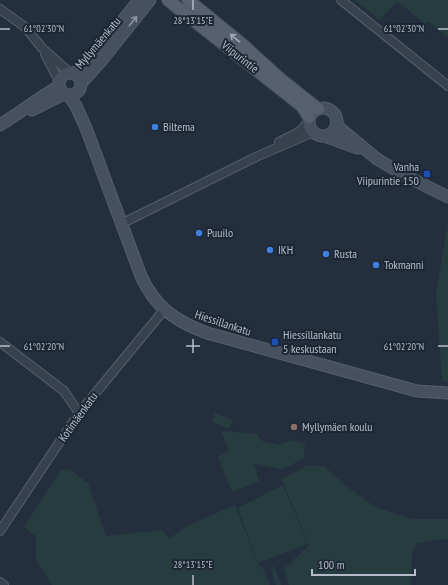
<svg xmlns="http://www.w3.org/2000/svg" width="448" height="585" font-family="'PT Sans Narrow',sans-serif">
  <rect width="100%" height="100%" fill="#242f3e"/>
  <g fill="#263c3f">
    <path d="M355,0H448V37L428,21L425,24L397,1L380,20Z"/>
    <path d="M448,224V381H442L436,293Z"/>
    <path d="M215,413L233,420L229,429L212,422Z"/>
    <path d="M221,431L257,434L262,441L279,445L291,440L305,443L304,458L282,470L254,463L259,481L232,492L218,457L229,451Z"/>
    <path d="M306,466H324L345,485L375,507L412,519H448V539L417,543L412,553L411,585H289L284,569L309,545L282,479Z"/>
    <path d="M69,469L88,483L106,536L161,530L170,538L189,525L235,505L259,566H262L270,585H52L36,560V536L24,527L61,470Z"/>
    <path d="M283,485L308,544L258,563L238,508Z"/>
    <path d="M271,565L275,568L281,585H276L272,574Z"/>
  </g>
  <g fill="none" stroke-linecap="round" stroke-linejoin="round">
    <defs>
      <g id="street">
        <path d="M341,0L448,86"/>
        <path d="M0,9L25,27L42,48L70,73"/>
        <path d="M45,54L59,81"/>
        <path d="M279,142L299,132L309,121"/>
        <path d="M121,224L258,156L309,134H316"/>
        <path d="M0,342L64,391L79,413"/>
        <path d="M0,531L79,413L164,310"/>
        <path d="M0,582L4,585"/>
      </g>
      <g id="secondary">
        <circle cx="70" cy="84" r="11"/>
        <path d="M74,74L98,52L139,0"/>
        <path d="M81,83L102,60L150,0"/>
        <path d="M69,96L76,106L86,128L141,276C155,307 175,321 207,333L417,391L448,393"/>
        <circle cx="323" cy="122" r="14"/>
        <path d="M32,110L64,94"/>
        <path d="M0,125C20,113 38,98 58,87"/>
        <path d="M336,125L377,159L404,175L448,197"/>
        <path d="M324,136L357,148"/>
      </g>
      <g id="primary">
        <path d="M168,0L302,106L309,117"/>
        <path d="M188,0L244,46L279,78L318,109"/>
      </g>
    </defs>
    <use href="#street" stroke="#565f6c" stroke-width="10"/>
    <use href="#secondary" stroke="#565f6c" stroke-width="13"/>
    <use href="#primary" stroke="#414a57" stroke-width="14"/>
    <use href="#street" stroke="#38414e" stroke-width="8"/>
    <use href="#secondary" stroke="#465061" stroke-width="11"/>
    <use href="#primary" stroke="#56606e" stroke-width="12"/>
  </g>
  <defs><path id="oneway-shaft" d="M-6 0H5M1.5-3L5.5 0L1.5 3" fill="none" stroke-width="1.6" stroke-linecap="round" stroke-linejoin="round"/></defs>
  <use stroke="#8e96a5" href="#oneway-shaft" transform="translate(133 21) rotate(-51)"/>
  <use stroke="#a1aab7" href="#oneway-shaft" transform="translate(235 38) rotate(-141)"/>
  <path fill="none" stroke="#b4bcc9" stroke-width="1.5" d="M193,0V10M0,29H10M438,29H448M193,339V353M0,346H10M186,346H200M438,346H448M193,575V585"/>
  <g fill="#3f7fe0" stroke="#1d2633" stroke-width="1.5">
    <circle cx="155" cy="127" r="4"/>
    <circle cx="199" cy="233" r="4"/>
    <circle cx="270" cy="250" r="4"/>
    <circle cx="326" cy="254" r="4"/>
    <circle cx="376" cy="265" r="4"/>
  </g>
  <g fill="#1a4fb4" stroke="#1d2633" stroke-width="1.5">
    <rect x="423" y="170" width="8" height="8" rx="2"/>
    <rect x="271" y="338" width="8" height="8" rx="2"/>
  </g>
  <circle fill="#8d6e63" stroke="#1d2633" stroke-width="1.5" cx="294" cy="427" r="4"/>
  <g text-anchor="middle" stroke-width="4" stroke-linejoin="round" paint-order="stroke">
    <g font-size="12" fill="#b4bcc9" stroke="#1d2633">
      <text transform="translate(98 43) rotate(-50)" y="4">Myllymäenkatu</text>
      <text transform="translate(240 57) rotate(38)" y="4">Viipurintie</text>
      <text transform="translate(223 323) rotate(18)" y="4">Hiessillankatu</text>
      <text transform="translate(78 417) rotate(-54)" y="4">Kotimäenkatu</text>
    </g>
    <g font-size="12" fill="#b4bcc9" stroke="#1d2633" text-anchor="start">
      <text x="163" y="131">Biltema</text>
      <text x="419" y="171" text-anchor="end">Vanha<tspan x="419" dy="14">Viipurintie 150</tspan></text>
      <text x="207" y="237">Puuilo</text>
      <text x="278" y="254">IKH</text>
      <text x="334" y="258">Rusta</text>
      <text x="384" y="269">Tokmanni</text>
      <text x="283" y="339">Hiessillankatu<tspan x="283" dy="14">5 keskustaan</tspan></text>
      <text x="302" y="431">Myllymäen koulu</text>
    </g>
  </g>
  <g font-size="10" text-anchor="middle" fill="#b4bcc9" stroke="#1d2633" stroke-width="4" stroke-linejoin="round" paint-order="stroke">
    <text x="193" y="24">28°13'15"E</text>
    <text x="44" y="32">61°02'30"N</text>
    <text x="404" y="32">61°02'30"N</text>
    <text x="44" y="350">61°02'20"N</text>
    <text x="404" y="350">61°02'20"N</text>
    <text x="193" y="568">28°13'15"E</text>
  </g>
  <path d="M312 569v6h103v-6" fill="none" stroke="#b4bcc9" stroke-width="2"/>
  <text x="318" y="569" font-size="12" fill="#b4bcc9" stroke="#1d2633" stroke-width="3" paint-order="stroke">100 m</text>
</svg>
